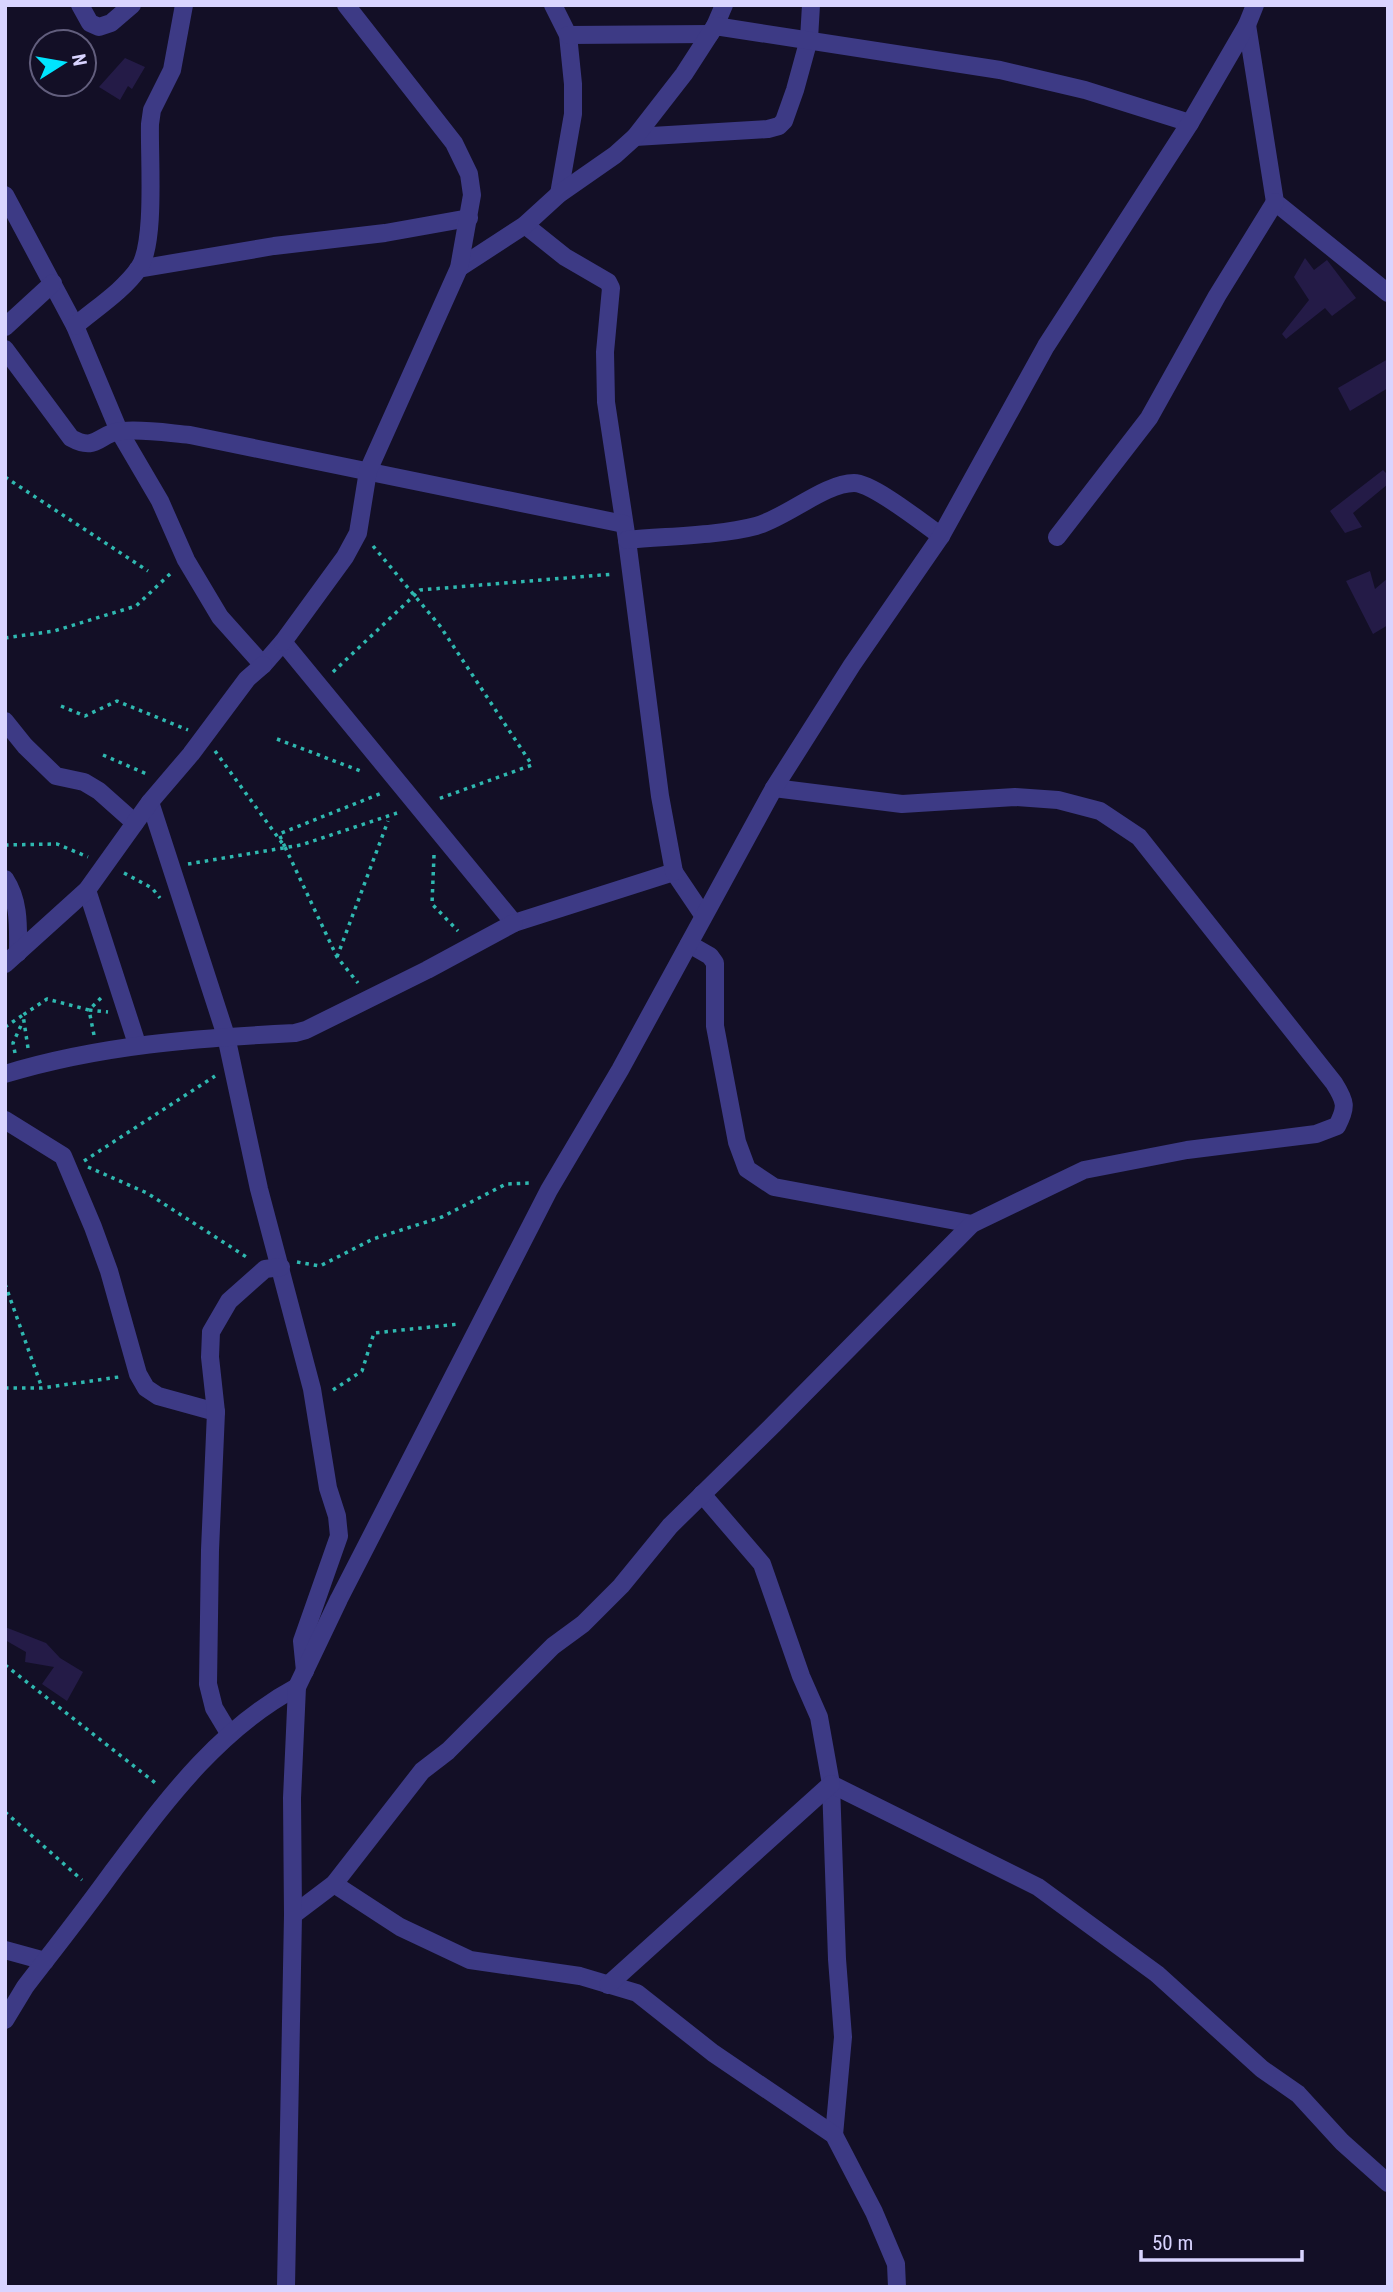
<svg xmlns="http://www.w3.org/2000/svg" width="1393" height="2292" font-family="'Roboto Condensed',sans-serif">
  <rect width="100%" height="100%" fill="#130f26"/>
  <g fill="#241b47">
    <path d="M125,58L145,67L132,89L128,86L120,100L99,87Z"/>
    <path d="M1305,258L1314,270L1327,260L1356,298L1332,316L1325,308L1286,339L1282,334L1309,300L1294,277Z"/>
    <path d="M1388,359V388L1350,411L1338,388Z"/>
    <path d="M1383,470L1388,475V484L1353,513L1362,527L1345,533L1330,511Z"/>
    <path d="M1370,571L1375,589L1388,578V625L1373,634L1346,581Z"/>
    <path d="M5,1627L46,1643L60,1658L83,1672L67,1701L42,1684L54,1667L25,1662L26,1652L5,1640Z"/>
  </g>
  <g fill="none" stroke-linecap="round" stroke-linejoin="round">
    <g stroke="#2fb8b0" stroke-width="3.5" stroke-dasharray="3.5 5" stroke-linecap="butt">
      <path d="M5,477L148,571"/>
      <path d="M373,546L440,626L532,765L438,799"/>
      <path d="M5,638L54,631L136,606L171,573"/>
      <path d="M333,672L420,590L614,574"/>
      <path d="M61,706L85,716L117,701L188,730"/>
      <path d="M277,739L363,772"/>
      <path d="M215,751L285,847L279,834L382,793"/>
      <path d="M103,755L149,775"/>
      <path d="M5,845L57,844L88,857"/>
      <path d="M285,847L337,957L358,983"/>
      <path d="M434,855L432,904L458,931"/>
      <path d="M188,864L301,845L397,813"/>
      <path d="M124,873L152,888L160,898"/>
      <path d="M337,957L388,821"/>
      <path d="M5,1027L23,1015"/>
      <path d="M94,1035L89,1010L108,1012"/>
      <path d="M28,1048L23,1015L47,999L89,1010L103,996"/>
      <path d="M15,1053L13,1043L23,1021"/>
      <path d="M84,1161L215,1076"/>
      <path d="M88,1167L147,1193L248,1258"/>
      <path d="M297,1262L320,1266L373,1239L442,1217L506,1184L531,1183"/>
      <path d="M5,1284L42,1388"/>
      <path d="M5,1388H42L119,1377"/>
      <path d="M333,1390L362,1371L374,1333L459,1324"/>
      <path d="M5,1665L158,1785"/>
      <path d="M5,1812L82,1880"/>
    </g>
    <g stroke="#3d3a85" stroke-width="18">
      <path d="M80,5L90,23L99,27L111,23L132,5"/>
      <path d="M553,5L568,35L573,84V114L559,194"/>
      <path d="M1247,25L1275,202L1388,293"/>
      <path d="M715,26L724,5"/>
      <path d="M568,35L710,34"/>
      <path d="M635,137L768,129L779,126L784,121L795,90L809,39L811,5"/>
      <path d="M5,195L75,326L119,431L160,501L186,560L220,617L263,665L283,642L514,923L674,872L703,915"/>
      <path d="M525,225L565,257L608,282L611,288L605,352L606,402L627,540L660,796L674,872"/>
      <path d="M459,268L525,225L559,194L615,155L635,137L684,74L715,26L1000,70L1085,90L1190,123"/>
      <path d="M138,269L274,246L385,233L469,218"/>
      <path d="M75,326C96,308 123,291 139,268C156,243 149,157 150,124L152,110L172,70L184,5"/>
      <path d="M5,327L53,283"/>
      <path d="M5,349L71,438C98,453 99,432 122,431C144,429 168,433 190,435L624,524"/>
      <path d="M1057,537L1149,418L1217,296L1275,202"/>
      <path d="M627,540C667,536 718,536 756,526C786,518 825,483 854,483C873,483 924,524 941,536"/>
      <path d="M283,642L345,557L358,533L368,471L459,268L472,195L469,174L454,143L346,5"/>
      <path d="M5,721L25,746L56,776L84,782L99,791L135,823"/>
      <path d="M150,802L226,1036L259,1189L312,1389L328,1488L337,1516L339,1536L302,1641L305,1671"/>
      <path d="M5,879C20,902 18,927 18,953"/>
      <path d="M87,890L137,1044"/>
      <path d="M689,944L710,956L715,963V1026L737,1142L747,1169L774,1187L972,1224"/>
      <path d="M5,964L87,890L150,802L191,754L247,679L263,665"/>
      <path d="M5,1074C100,1045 197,1038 295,1033L306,1030L427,970L514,923"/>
      <path d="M5,1120L63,1156L93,1227L109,1271L138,1374L146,1388L158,1396L216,1412"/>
      <path d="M702,1494L762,1564L801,1676L819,1717L831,1784L837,1959L843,2037L834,2135"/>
      <path d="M229,1733L214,1708L208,1684L210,1550L216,1412L210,1357L211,1332L229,1301L265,1269L281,1267"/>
      <path d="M831,1784L1038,1887L1157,1974L1262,2069L1298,2094L1342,2142L1388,2183"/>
      <path d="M334,1884L400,1927L470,1960L580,1976L637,1993L713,2053L834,2135L874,2212L896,2264L897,2287"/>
      <path d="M293,1915L334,1884L422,1771L448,1751L553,1646L583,1624L621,1586L670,1526L774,1424L972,1224L1084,1170L1187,1150L1316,1134L1337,1126C1347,1107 1346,1102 1334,1083L1139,837L1100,811L1058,800L1015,797L902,804L774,788"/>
      <path d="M5,1950L45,1961"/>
      <path d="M608,1985L831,1784"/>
      <path d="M5,2020L25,1987C55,1948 85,1910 113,1871C166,1801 218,1729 297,1687"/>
    </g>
    <path stroke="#3d3a85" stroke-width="18" d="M286,2287L293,1915L292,1798L297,1687L339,1599L549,1190L620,1070L774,788L852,665L941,536L1046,346L1190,123L1247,25L1255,5"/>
  </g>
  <rect width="1393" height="2292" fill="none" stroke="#d9d4ff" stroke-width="14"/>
  <g transform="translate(63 63) rotate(79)"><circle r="33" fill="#130f26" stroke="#625e7d" stroke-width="2"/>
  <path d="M0-5L12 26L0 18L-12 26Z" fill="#00e5ff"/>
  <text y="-10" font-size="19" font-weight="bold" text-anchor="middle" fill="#d9d4ff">N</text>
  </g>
  <path d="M1141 2250v10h161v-10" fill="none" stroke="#d9d4ff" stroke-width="3.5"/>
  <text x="1152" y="2250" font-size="21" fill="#d9d4ff" stroke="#130f26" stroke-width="5" paint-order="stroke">50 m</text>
</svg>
